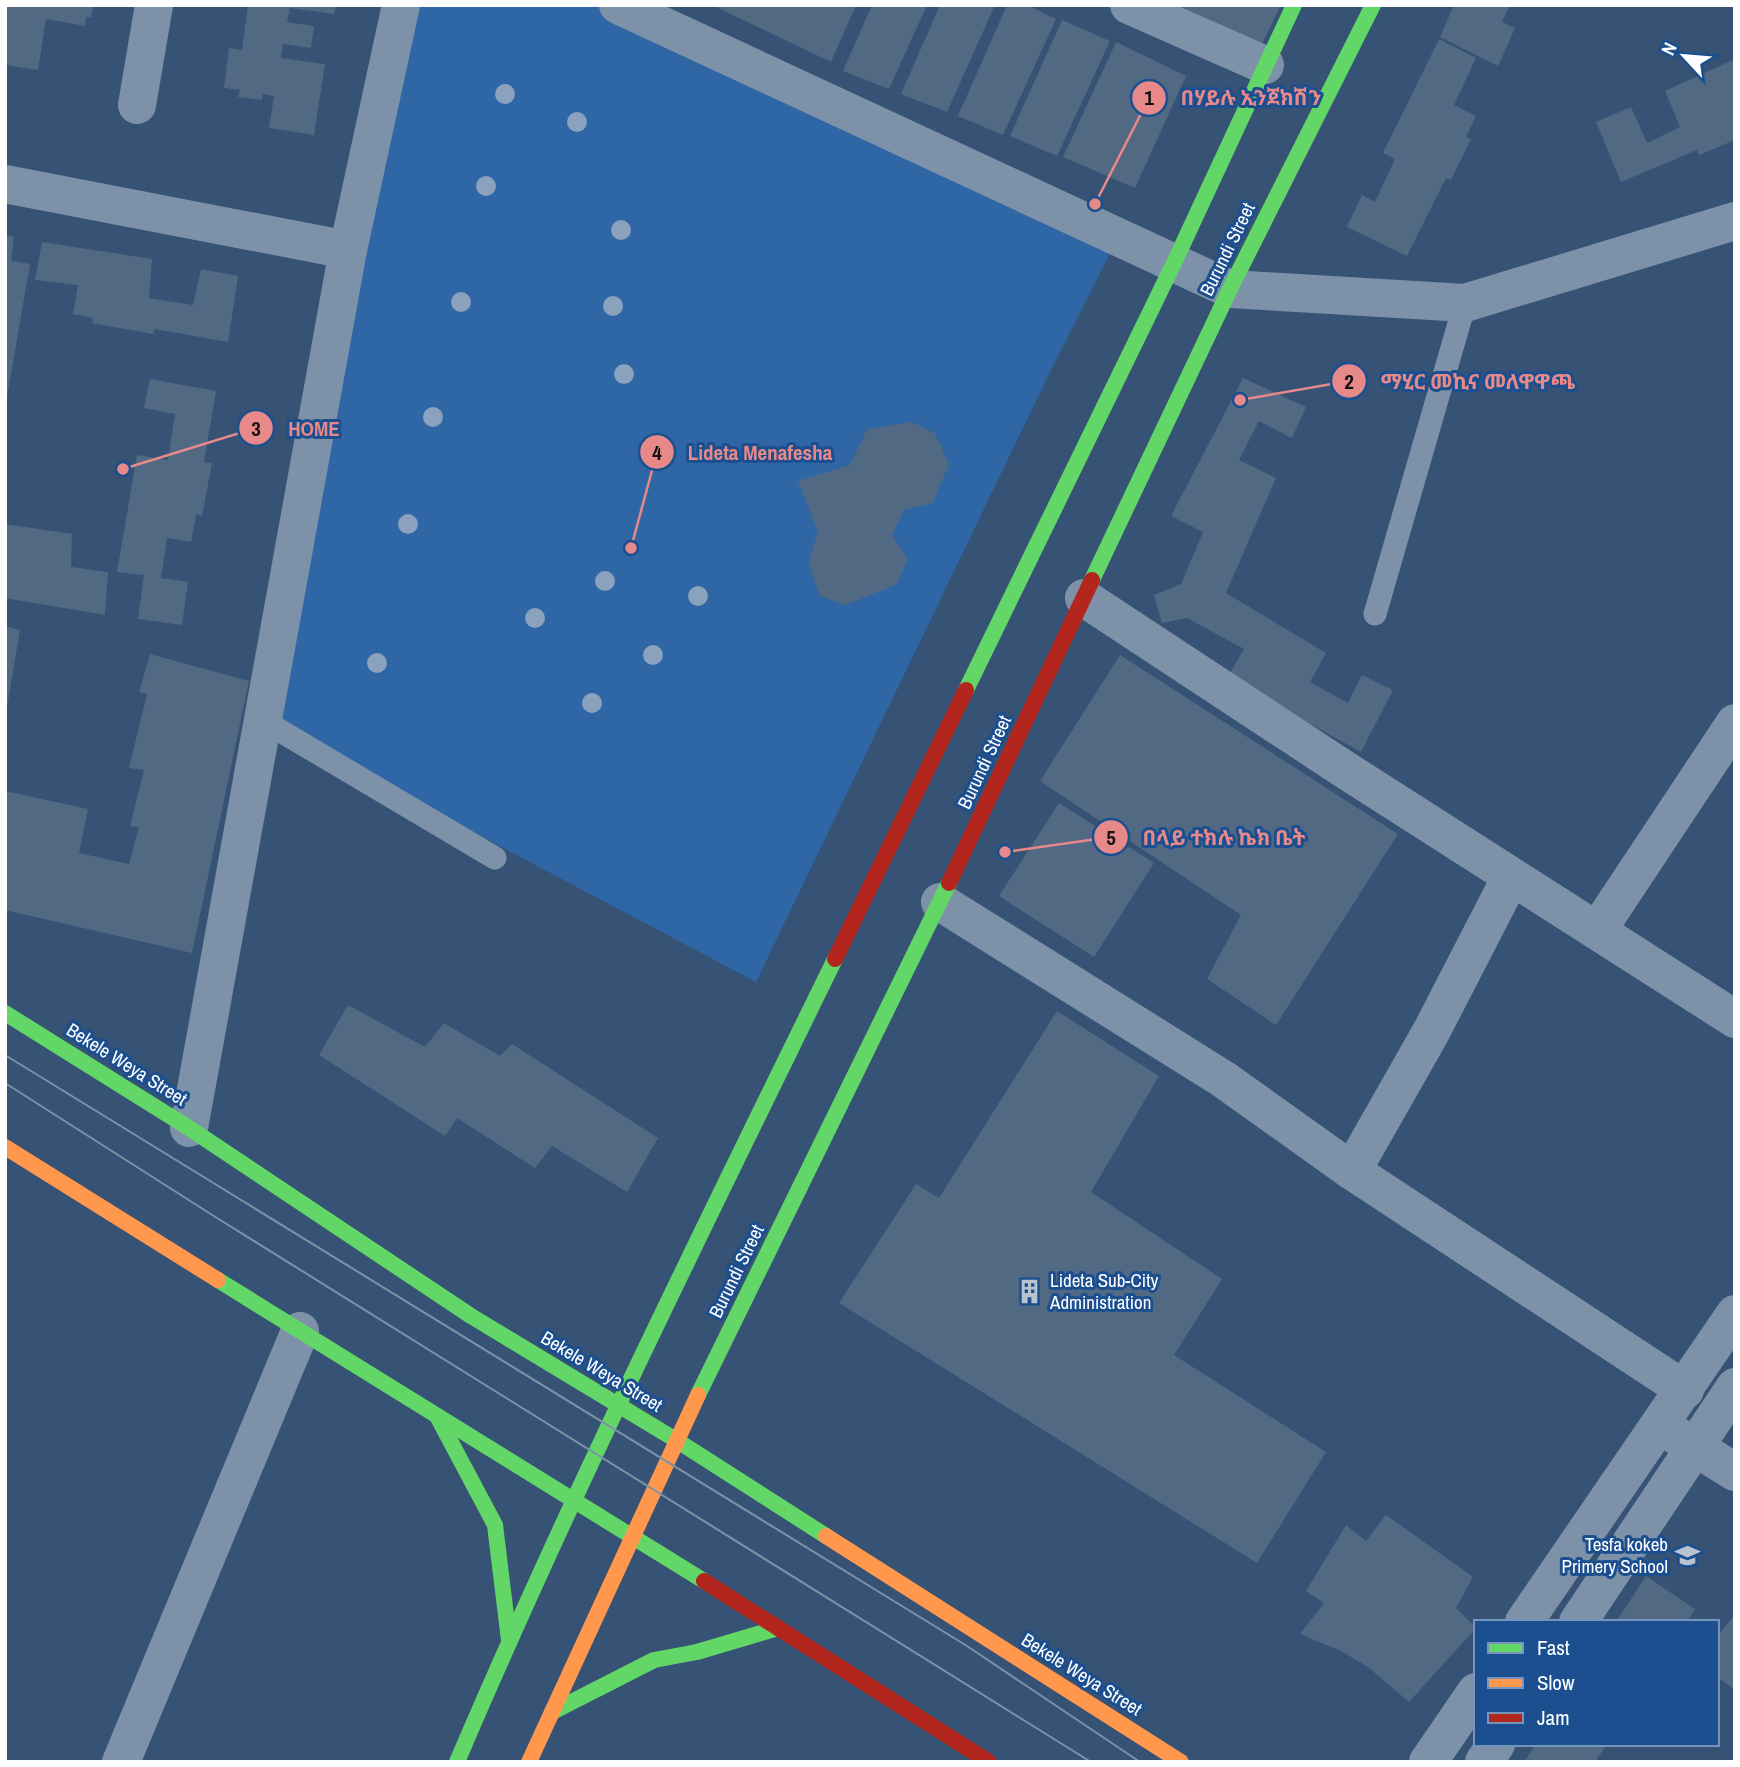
<svg xmlns="http://www.w3.org/2000/svg" width="1740" height="1767" font-family="'Archivo Narrow','Noto Sans Ethiopic',sans-serif">
  <rect width="100%" height="100%" fill="#365274"/>
  <path fill="#2f66a5" d="M402,5H618L1118,237L1048,376L756,982L262,720Z"/>
  <g fill="#526984">
    <path d="M5,5H93L91,18L86,17L85,26L46,19L38,70L5,65Z"/>
    <path d="M248,5H336L334,14L290,8L287,22L314,26L311,48L283,44L281,58L325,64L314,135L269,128L274,96L263,94L262,100L238,97L240,90L224,88L229,48L242,50Z"/>
    <path d="M712,5H856L831,62Z"/>
    <path d="M872,5H927L889,89L843,71Z"/>
    <path d="M940,5H995L947,112L901,94Z"/>
    <path d="M1007,5H1027L1056,19L1003,135L958,116Z"/>
    <path d="M1157,5H1281L1259,50Z"/>
    <path d="M1454,5H1510L1502,22L1515,28L1498,66L1440,37Z"/>
    <path d="M1062,20L1110,41L1057,156L1010,136Z"/>
    <path d="M1439,39L1476,58L1454,105L1476,116L1466,137L1471,139L1451,180L1446,178L1407,256L1347,227L1362,195L1375,202L1395,159L1383,153Z"/>
    <path d="M1116,42L1186,76L1135,188L1063,157Z"/>
    <path d="M1735,59V140L1699,155L1697,150L1621,182L1596,122L1631,107L1647,143L1680,127L1665,91Z"/>
    <path d="M5,235L14,237L11,261L30,264L7,397Z"/>
    <path d="M42,242L152,259L149,298L193,305L201,269L238,276L228,342L155,329L153,334L92,323L93,318L73,314L78,285L35,280Z"/>
    <path d="M1243,378L1306,407L1292,438L1259,421L1239,460L1276,478L1226,593L1326,653L1310,682L1348,703L1362,675L1393,690L1361,752L1227,678L1244,649L1187,618L1162,623L1154,595L1181,584L1203,532L1171,516Z"/>
    <path d="M150,379L216,391L204,462L212,463L202,516L196,515L191,542L167,538L161,578L188,582L182,625L138,619L144,575L117,572L137,455L168,460L175,414L144,408Z"/>
    <path d="M912,422L935,433L949,464L933,503L904,510L892,535L908,559L896,585L845,605L820,596L808,563L818,532L798,481L850,465L867,429Z"/>
    <path d="M5,524L72,534L71,567L108,572L105,615L5,598Z"/>
    <path d="M5,626L20,630L7,707H5Z"/>
    <path d="M150,654L249,681L192,953L5,910V791L88,809L79,853L129,864L139,827L130,826L144,770L129,768L147,694L139,692Z"/>
    <path d="M1120,655L1398,834L1276,1025L1207,979L1241,915L1040,781Z"/>
    <path d="M1059,803L1154,863L1094,957L999,896Z"/>
    <path d="M348,1005L425,1047L444,1023L500,1056L512,1044L658,1138L627,1192L552,1146L535,1168L457,1118L445,1136L319,1055Z"/>
    <path d="M1057,1011L1159,1076L1091,1192L1222,1279L1174,1355L1326,1452L1257,1563L839,1303L916,1184L939,1198Z"/>
    <path d="M1386,1515L1473,1577L1456,1608L1476,1628L1409,1702L1368,1667L1341,1651L1300,1634L1324,1603L1306,1591L1346,1525L1366,1541Z"/>
    <path d="M1646,1576L1695,1609L1687,1622H1616Z"/>
    <path d="M1735,1614V1690L1717,1677V1637Z"/>
    <path d="M1536,1744H1607L1595,1762H1524Z"/>
  </g>
  <g fill="none" stroke-linecap="round" stroke-linejoin="round">
    <g stroke="#7d92a8" stroke-width="23">
      <path d="M1375,614L1465,303"/>
      <path d="M262,720L495,858"/>
    </g>
    <g stroke="#7d92a8" stroke-width="38">
      <path d="M618,5L1230,289L1465,303L1735,221"/>
      <path d="M1129,5L1265,65"/>
      <path d="M137,105L154,5"/>
      <path d="M5,184L348,250"/>
      <path d="M1084,598L1350,773L1735,1019"/>
      <path d="M940,902L1223,1079L1352,1171L1685,1390"/>
      <path d="M1597,931L1735,723"/>
      <path d="M189,1128L348,250L401,5"/>
      <path d="M1352,1171L1431,1032L1511,877"/>
      <path d="M1674,1434L1735,1472"/>
      <path d="M1524,1622L1735,1314"/>
      <path d="M1578,1622L1735,1387"/>
      <path d="M121,1762L300,1331"/>
      <path d="M1428,1762L1476,1692"/>
      <path d="M1484,1762L1496,1744"/>
    </g>
    <g stroke="#63d668" stroke-width="16">
      <path d="M1092,580L1230,289L1373,5"/>
      <path d="M966,690L1174,263L1294,5"/>
      <path d="M5,1013L189,1128L471,1316L676,1440L826,1536"/>
      <path d="M218,1280L704,1581"/>
      <path d="M698,1395L949,883"/>
      <path d="M437,1416L495,1525L509,1640"/>
      <path d="M552,1712L654,1660L697,1652L778,1628"/>
      <path d="M457,1762C573,1490 705,1225 835,959"/>
    </g>
    <g stroke="#ff974d" stroke-width="16">
      <path d="M5,1147L218,1280"/>
      <path d="M826,1536L1181,1762"/>
      <path d="M529,1762L698,1395"/>
    </g>
    <g stroke="#b3261e" stroke-width="16">
      <path d="M949,883L1092,580"/>
      <path d="M835,959L966,690"/>
      <path d="M704,1581L989,1762"/>
    </g>
    <g stroke="#7e92a7" stroke-width="2">
      <path d="M5,1055L967,1646L1140,1762"/>
      <path d="M5,1083L217,1218L1091,1762"/>
    </g>
  </g>
  <g fill="#8aa2be">
    <circle cx="505" cy="94" r="10"/>
    <circle cx="577" cy="122" r="10"/>
    <circle cx="486" cy="186" r="10"/>
    <circle cx="621" cy="230" r="10"/>
    <circle cx="461" cy="302" r="10"/>
    <circle cx="613" cy="306" r="10"/>
    <circle cx="624" cy="374" r="10"/>
    <circle cx="433" cy="417" r="10"/>
    <circle cx="408" cy="524" r="10"/>
    <circle cx="605" cy="581" r="10"/>
    <circle cx="698" cy="596" r="10"/>
    <circle cx="535" cy="618" r="10"/>
    <circle cx="653" cy="655" r="10"/>
    <circle cx="377" cy="663" r="10"/>
    <circle cx="592" cy="703" r="10"/>
  </g>
  <defs>
    <symbol id="building-bare" viewBox="-9 -9 18 18"><path d="M-4-6H4V6H1V3H-1V6H-4ZM-2.5-4.3h1.7v1.8h-1.7ZM.8-4.3h1.7v1.8H.8ZM-2.5-1h1.7V.8h-1.7ZM.8-1h1.7V.8H.8Z" fill="#b9c2ce" stroke="#1b4f8f" stroke-width="2.5" paint-order="stroke"/></symbol>
    <symbol id="school-bare" viewBox="-9 -9 18 18"><path d="M0-5L7-2L0 1L-7-2ZM-4 1L0 2.5L4 1V4Q0 6-4 4Z" fill="#b9c2ce" stroke="#1b4f8f" stroke-width="2.5" paint-order="stroke"/></symbol>
  </defs>
  <g fill-rule="evenodd">
    <use href="#building-bare" x="1012" y="1274" width="35" height="35"/>
    <use href="#school-bare" x="1670" y="1538" width="35" height="35"/>
  </g>
  <g text-anchor="middle" stroke-width="6" stroke-linejoin="round" paint-order="stroke">
    <g font-size="19" fill="#fff" stroke="#1b4f8f">
      <text transform="translate(1227 249) rotate(-64)" y="7">Burundi Street</text>
      <text transform="translate(984 762) rotate(-65)" y="7">Burundi Street</text>
      <text transform="translate(127 1064) rotate(32)" y="7">Bekele Weya Street</text>
      <text transform="translate(736 1271) rotate(-64)" y="7">Burundi Street</text>
      <text transform="translate(602 1371) rotate(31)" y="7">Bekele Weya Street</text>
      <text transform="translate(1082 1674) rotate(32)" y="7">Bekele Weya Street</text>
    </g>
    <g font-size="19" fill="#fff" stroke="#1b4f8f" text-anchor="start">
      <text x="1050" y="1287">Lideta Sub-City<tspan x="1050" dy="22">Administration</tspan></text>
      <text x="1668" y="1551" text-anchor="end">Tesfa kokeb<tspan x="1668" dy="22">Primery School</tspan></text>
    </g>
  </g>
  <path fill="none" stroke="#e88989" stroke-width="2.5" d="M1095 204L1149 98M1240 400L1349 381M123 469L256 428M631 548L657 452M1005 852L1111 837"/>
  <g fill="#e88989" stroke="#1b4f8f" stroke-width="2.5">
    <circle cx="1095" cy="204" r="7"/>
    <circle cx="1240" cy="400" r="7"/>
    <circle cx="123" cy="469" r="7"/>
    <circle cx="631" cy="548" r="7"/>
    <circle cx="1005" cy="852" r="7"/>
    <circle cx="1149" cy="98" r="18"/>
    <circle cx="1349" cy="381" r="18"/>
    <circle cx="256" cy="428" r="18"/>
    <circle cx="657" cy="452" r="18"/>
    <circle cx="1111" cy="837" r="18"/>
  </g>
  <g font-size="21" text-anchor="middle" font-weight="bold" fill="#111">
    <text x="1149" y="105">1</text>
    <text x="1349" y="389">2</text>
    <text x="256" y="436">3</text>
    <text x="657" y="460">4</text>
    <text x="1111" y="845">5</text>
  </g>
  <g font-size="21" text-anchor="middle" font-weight="bold" fill="#e88989" stroke="#1b4f8f" stroke-width="6" stroke-linejoin="round" paint-order="stroke">
    <text x="1251" y="105">በሃይሉ ኢንጀክሽን</text>
    <text x="1478" y="389">ማሂር መኪና መለዋዋጫ</text>
    <text x="314" y="436">HOME</text>
    <text x="760" y="460">Lideta Menafesha</text>
    <text x="1224" y="845">በላይ ተክሉ ኬክ ቤት</text>
  </g>
  <rect width="1740" height="1767" fill="none" stroke="#ffffff" stroke-width="14"/>
  <rect x="1474" y="1620" width="245" height="126" fill="#1b4f8f" stroke="#7695bc" stroke-width="2"/>
  <rect x="1488" y="1643" width="35" height="10" fill="#63d668" stroke="#7695bc" stroke-width="2"/>
  <text x="1537" y="1655" font-size="21" fill="#ffffff">Fast</text>
  <rect x="1488" y="1678" width="35" height="10" fill="#ff974d" stroke="#7695bc" stroke-width="2"/>
  <text x="1537" y="1690" font-size="21" fill="#ffffff">Slow</text>
  <rect x="1488" y="1713" width="35" height="10" fill="#b3261e" stroke="#7695bc" stroke-width="2"/>
  <text x="1537" y="1725" font-size="21" fill="#ffffff">Jam</text>
  <g transform="translate(1684 56) rotate(296)" stroke="#1b4f8f" stroke-width="5" paint-order="stroke">
  <path d="M0-5L12 26L0 18L-12 26Z" fill="#ffffff"/>
  <text y="-10" font-size="19" font-weight="bold" text-anchor="middle" fill="#ffffff">N</text>
  </g>
</svg>
